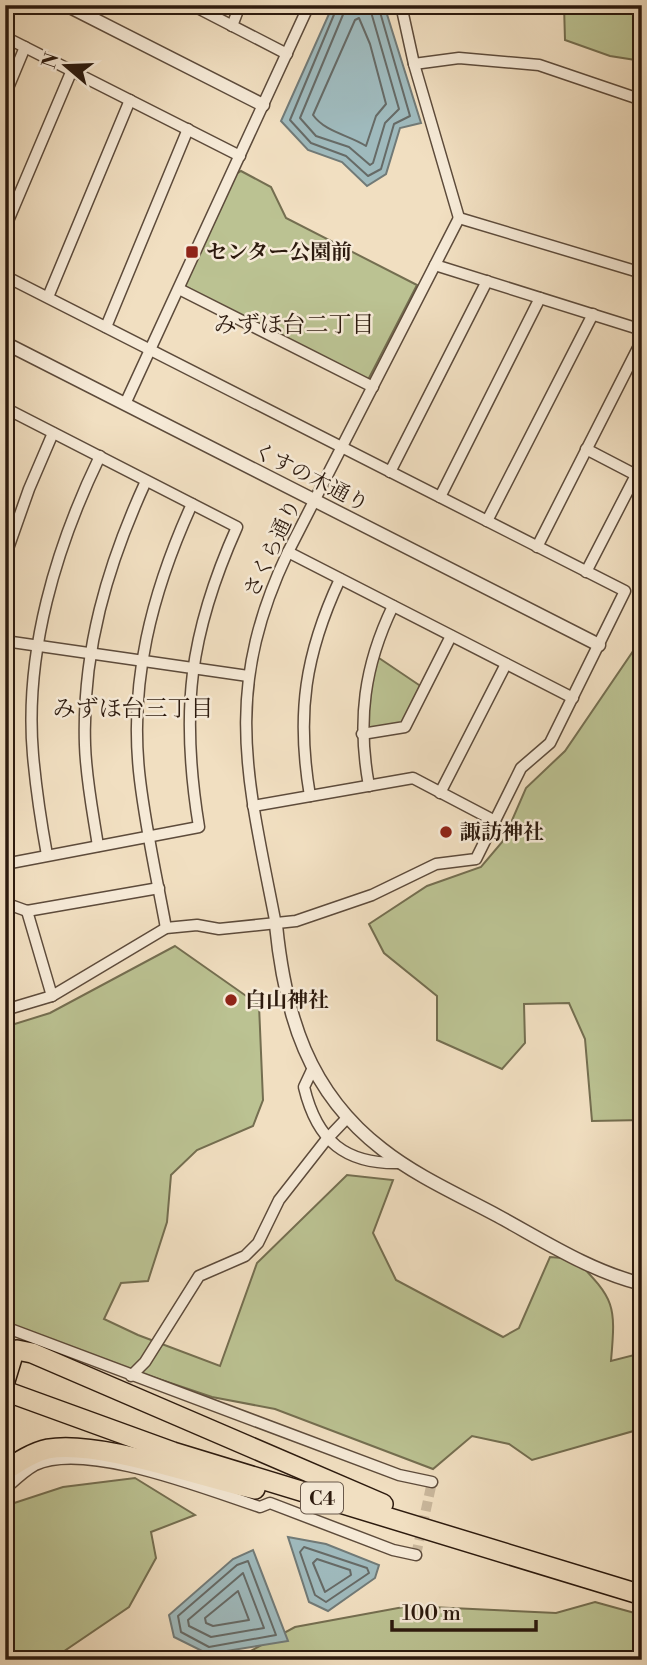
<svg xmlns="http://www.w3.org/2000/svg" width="647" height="1665" font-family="'Libre Bodoni','Noto Serif JP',serif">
  <rect width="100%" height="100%" fill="#f1dfc1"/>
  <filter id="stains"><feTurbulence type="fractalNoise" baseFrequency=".00286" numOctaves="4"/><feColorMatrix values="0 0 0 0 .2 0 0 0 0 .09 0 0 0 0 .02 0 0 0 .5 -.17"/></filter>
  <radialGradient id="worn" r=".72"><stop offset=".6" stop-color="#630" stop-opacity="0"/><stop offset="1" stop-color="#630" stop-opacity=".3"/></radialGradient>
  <g fill="#bbc292" stroke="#746e50" stroke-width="2">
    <path d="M564,5H642V61L610,56L565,40Z"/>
    <path d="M241,171L271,187L286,218L417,285L368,380L187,289L185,284L236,174Z"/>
    <path d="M642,638V1120L592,1121L585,1039L569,1003L524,1004L525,1043L502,1069L437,1040V996L384,953L369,924L427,886L481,867L503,841L526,788L565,751Z"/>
    <path d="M376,656L422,687L404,724L366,729V709Z"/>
    <path d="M175,946L259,1005L263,1100L253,1126L197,1150L171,1175L167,1222L148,1281L121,1283L104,1319L138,1335L220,1366L257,1263L347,1175L393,1180L373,1233L396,1280L503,1337L519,1328L550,1257L575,1259C615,1300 616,1304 611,1361L642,1353V1424L637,1430L532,1460L509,1444L472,1436L433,1469L275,1409L212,1397L7,1328L5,1027L50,1013Z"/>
    <path d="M135,1478L195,1515L151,1532L156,1558L129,1607L51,1660H5V1506L63,1487Z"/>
    <path d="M595,1602L642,1615V1660H234L295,1627L409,1606L556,1613Z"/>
  </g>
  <g fill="#9fbabd" stroke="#717a77" stroke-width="2">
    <path d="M333,5H382L385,8L421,123L400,128L386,174L367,186L342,162L308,150L281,121Z"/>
    <path d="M288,1537L326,1544L379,1565L375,1578L328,1611L309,1602Z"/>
    <path d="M253,1550L288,1641L208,1654L174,1637L169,1615L233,1559Z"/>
  </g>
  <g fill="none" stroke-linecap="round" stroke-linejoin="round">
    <g stroke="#666a66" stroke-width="2">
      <path d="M338,5L290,120L311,143L346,156L368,176L381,169L394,124L410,116L378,5"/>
      <path d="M347,5L300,118L316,136L349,147L370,165L373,163L385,123L399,109L369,5"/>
      <path d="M359,18L370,44L386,104L376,116L366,146C349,135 325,132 313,115L355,20Z"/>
      <path d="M304,1547L367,1568L369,1573L326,1602L315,1595L300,1552Z"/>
      <path d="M317,1559L350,1570L351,1575L325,1592L313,1563Z"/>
      <path d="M248,1561L276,1635L209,1647L181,1632L178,1616L237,1565Z"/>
      <path d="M243,1573L264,1628L211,1637L189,1626L188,1620Z"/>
      <path d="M238,1591L249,1620L213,1626L206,1623L205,1618Z"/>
    </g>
    <path stroke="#cab89d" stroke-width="10" stroke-dasharray="10 5" stroke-linecap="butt" d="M416,1555L432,1482"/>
    <defs>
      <g id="minor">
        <path d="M192,5L287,54"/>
        <path d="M401,5L414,64L459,218"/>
        <path d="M232,26L240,5"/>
        <path d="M5,37L240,156"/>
        <path d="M414,64L459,58L539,65L642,100"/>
        <path d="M5,95L25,47"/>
        <path d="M459,218L642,273"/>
        <path d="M5,228L72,70"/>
        <path d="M435,265L642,330"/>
        <path d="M5,276L625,591L550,743L521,768L476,859L436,864L372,895L296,921L219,929L197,925L166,928L52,996L5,1010"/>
        <path d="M179,289L373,387"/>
        <path d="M48,297L130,100"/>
        <path d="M106,327L188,129"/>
        <path d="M125,404L309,5"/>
        <path d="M5,408L237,527C189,634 180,711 199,827L5,864"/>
        <path d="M390,472L487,281"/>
        <path d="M440,497L540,298"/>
        <path d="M487,521L593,314"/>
        <path d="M537,547L642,340"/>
        <path d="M288,552L573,698"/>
        <path d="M5,557L29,489L53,433"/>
        <path d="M586,572L636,475L586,449"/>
        <path d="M5,641L248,676"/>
        <path d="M362,734L405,727L451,636"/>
        <path d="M369,786C357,721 364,666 393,606"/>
        <path d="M440,793L506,664"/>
        <path d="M310,796C296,714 305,654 340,579"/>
        <path d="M253,806L413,778L495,821"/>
        <path d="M98,846C93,813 86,779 85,745C82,651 107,566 146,481"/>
        <path d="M47,855C41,822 36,789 33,755C24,653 56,547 100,456"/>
        <path d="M5,903L27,911L159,888"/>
        <path d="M27,911L52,996"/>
        <path d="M276,925C248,780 221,693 288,552L459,218"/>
        <path d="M166,928C157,879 146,830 140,780C128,683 152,592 192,504"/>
        <path d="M312,1070L304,1087C317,1141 345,1165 402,1163"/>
        <path d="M5,1327L399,1475L432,1482"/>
        <path d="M131,1376L145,1362L199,1276L245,1256L258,1243L279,1200L326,1140L347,1118"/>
        <path d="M5,1489C14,1481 24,1471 35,1465C86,1441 208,1490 260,1507L270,1503L393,1550L416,1555"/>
      </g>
      <g id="tertiary">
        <path d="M66,5L263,105"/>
        <path d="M5,343L599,645"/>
        <path d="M276,925C285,1015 308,1092 382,1149C416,1176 459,1195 498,1216C544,1241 590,1271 642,1284"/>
      </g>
      <g id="motorway">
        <path d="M5,1356L17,1350L32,1353L383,1504"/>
        <path d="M5,1381L12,1358L6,1345"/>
        <path d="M5,1391L173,1452L642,1595"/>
        <path d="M5,1471C18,1462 33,1452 48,1449C99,1440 200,1477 255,1489"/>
      </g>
    </defs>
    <use href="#minor" stroke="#5d4b3b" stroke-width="13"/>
    <use href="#tertiary" stroke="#5d4b3b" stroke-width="15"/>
    <use href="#motorway" stroke="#2c1a0e" stroke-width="22"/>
    <use href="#minor" stroke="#f6ead7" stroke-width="10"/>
    <use href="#tertiary" stroke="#f6ead7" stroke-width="12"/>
    <use href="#motorway" stroke="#f1dfc1" stroke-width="19"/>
  </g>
  <g fill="#8f2418" stroke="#f6ead7" stroke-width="2.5">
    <rect x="185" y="245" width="14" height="14" rx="3.5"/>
    <circle cx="446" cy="832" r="7"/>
    <circle cx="231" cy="1000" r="7"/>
  </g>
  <g text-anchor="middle" stroke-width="5" stroke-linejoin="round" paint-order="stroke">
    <rect fill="#f6ead7" stroke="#69584a" stroke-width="2" x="301" y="1482.5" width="42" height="31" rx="5"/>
    <g font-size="19" font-weight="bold" fill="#2c1a0e">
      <text x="322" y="1505">C4</text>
    </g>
    <g font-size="21" font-weight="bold" fill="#2c1a0e" stroke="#f6ead7" text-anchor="start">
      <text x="206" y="259">センター公園前</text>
      <text x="460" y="839">諏訪神社</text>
      <text x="245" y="1007">白山神社</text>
    </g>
    <g font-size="21" fill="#2c1a0e" stroke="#f6ead7">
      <text transform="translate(311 477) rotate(27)" y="7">くすの木通り</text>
      <text transform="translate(272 548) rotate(-65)" y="7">さくら通り</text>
    </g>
    <g font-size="23" fill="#2c1a0e" stroke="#f6ead7">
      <text x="294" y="332">みずほ台二丁目</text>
      <text x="133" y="716">みずほ台三丁目</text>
    </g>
  </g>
  <rect width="647" height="1665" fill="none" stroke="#f1dfc1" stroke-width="28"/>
  <rect x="7" y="7" width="633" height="1651" fill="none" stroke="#2c1a0e" stroke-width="3.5"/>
  <rect x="14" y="14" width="619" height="1637" fill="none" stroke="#2c1a0e" stroke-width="2"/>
  <g transform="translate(66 66) rotate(289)" stroke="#f6ead7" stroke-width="5" paint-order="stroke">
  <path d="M0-5L12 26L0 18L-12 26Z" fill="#2c1a0e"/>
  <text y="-10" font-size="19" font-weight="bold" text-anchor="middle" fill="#2c1a0e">N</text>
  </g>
  <path d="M392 1620v10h144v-10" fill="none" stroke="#2c1a0e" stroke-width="3.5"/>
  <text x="402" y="1620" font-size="21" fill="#2c1a0e" stroke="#f6ead7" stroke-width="5" paint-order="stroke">100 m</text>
  <rect width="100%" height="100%" filter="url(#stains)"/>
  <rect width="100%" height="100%" fill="url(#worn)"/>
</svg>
